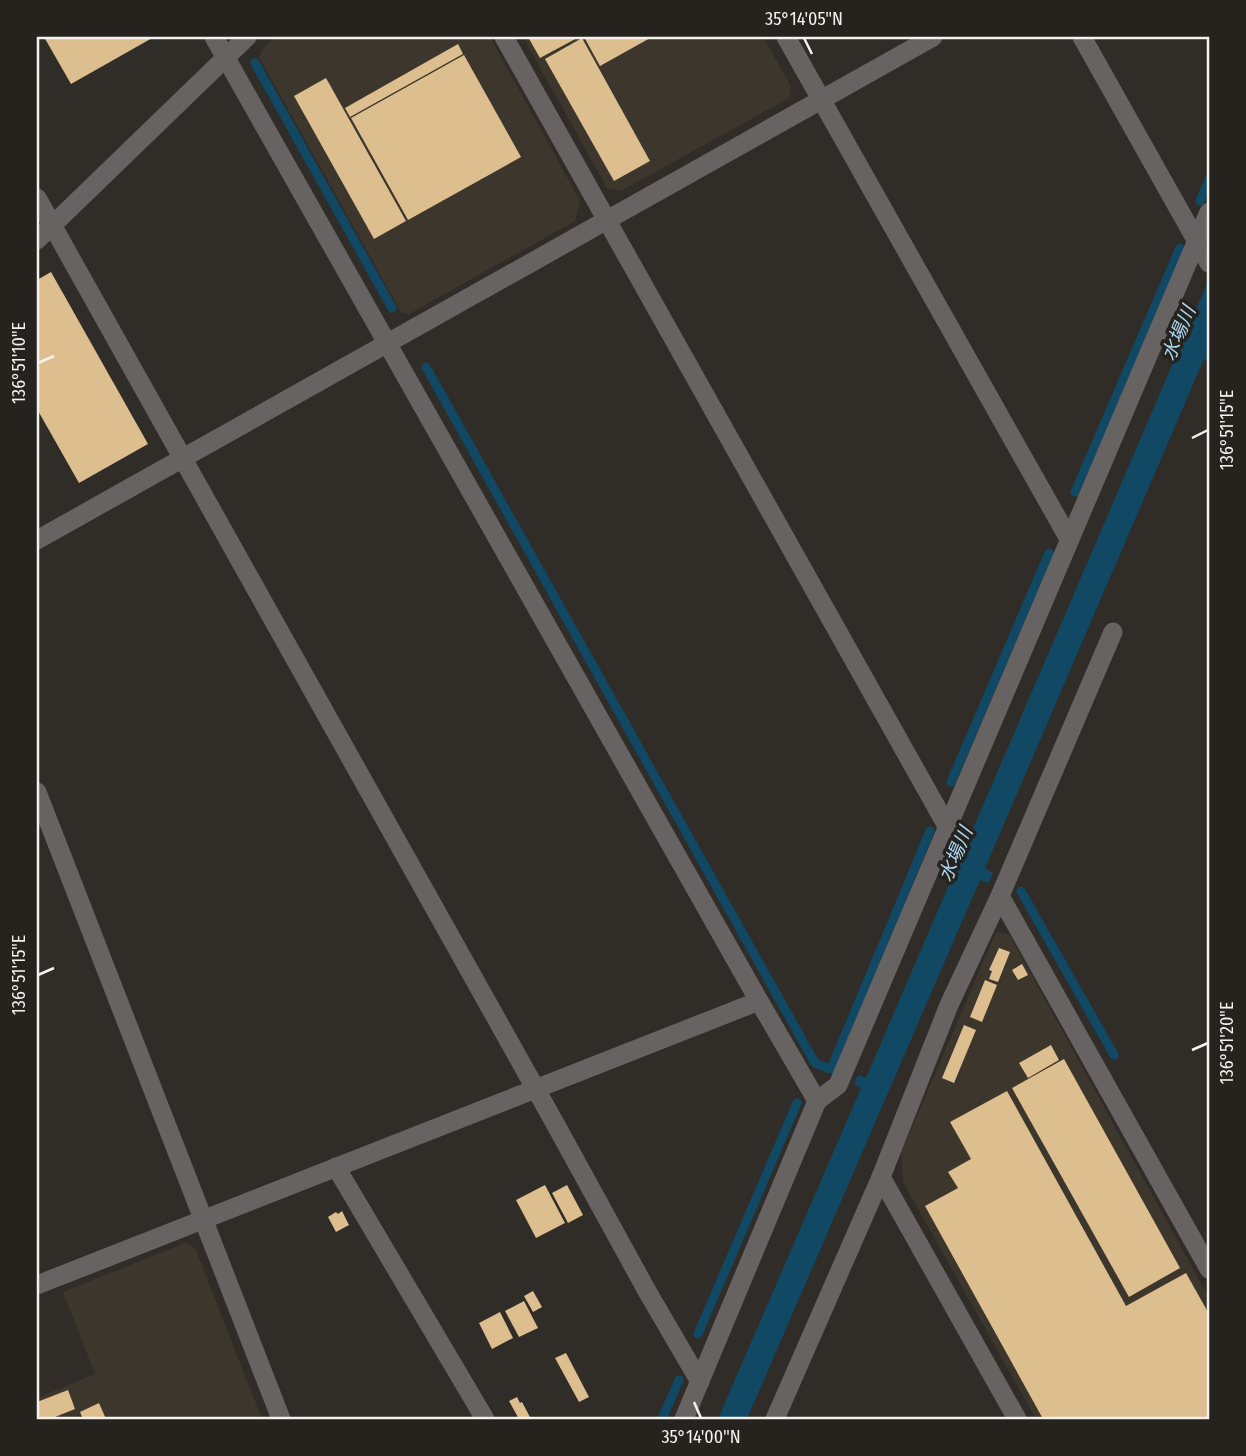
<svg xmlns="http://www.w3.org/2000/svg" width="1246" height="1456" font-family="'Fira Sans Condensed','Noto Sans JP',sans-serif">
  <rect width="100%" height="100%" fill="#302c28"/>
  <g fill="#3d362d">
    <path d="M275,37H490L580,201L575,221L409,314L401,312L259,57L264,47Z"/>
    <path d="M523,37H763L791,86L789,98L621,191L607,188Z"/>
    <path d="M996,932L1009,934L1209,1298V1419H1036L903,1182L901,1153Z"/>
    <path d="M185,1243L195,1248L262,1419H37V1398L95,1374L63,1292Z"/>
  </g>
  <path fill="#114864" d="M1209,279V360L1204,359L985,868L993,873L989,883L980,880L747,1419H718L861,1088L854,1084L858,1075L866,1078Z"/>
  <g fill="none" stroke-linecap="round" stroke-linejoin="round">
    <g stroke="#114864" stroke-width="9">
      <path d="M255,63L392,308"/>
      <path d="M1200,201L1209,180"/>
      <path d="M426,367L815,1063L827,1068"/>
      <path d="M1075,492L1180,248"/>
      <path d="M951,782L1049,553"/>
      <path d="M1021,891L1114,1055"/>
      <path d="M831,1069L930,831"/>
      <path d="M698,1334L797,1103"/>
      <path d="M662,1419L679,1380"/>
    </g>
  </g>
  <g fill="#ddbe8e">
    <path d="M44,37H154L71,84Z"/>
    <path d="M528,37H579L540,58Z"/>
    <path d="M584,37H652L600,66Z"/>
    <path d="M582,38L650,161L614,181L545,59Z"/>
    <path d="M458,44L463,54L350,117L345,108Z"/>
    <path d="M464,55L521,157L408,220L351,118Z"/>
    <path d="M326,78L406,221L374,239L294,96Z"/>
    <path d="M51,272L148,444L79,483L37,409V280Z"/>
    <path d="M999,948L1010,952L998,982L989,979L992,971L989,970Z"/>
    <path d="M1022,964L1028,975L1018,980L1012,970Z"/>
    <path d="M985,980L997,985L982,1022L970,1017Z"/>
    <path d="M964,1025L976,1030L954,1083L942,1078Z"/>
    <path d="M1051,1045L1059,1060L1028,1078L1019,1063Z"/>
    <path d="M1064,1059L1180,1268L1129,1297L1012,1088Z"/>
    <path d="M1007,1091L1126,1306L1186,1273L1209,1314V1419H1043L925,1206L958,1188L948,1172L971,1159L950,1122Z"/>
    <path d="M545,1185L565,1223L536,1238L516,1200Z"/>
    <path d="M567,1185L583,1215L568,1223L552,1193Z"/>
    <path d="M342,1211L349,1225L336,1232L328,1217L336,1212L338,1214Z"/>
    <path d="M533,1291L542,1307L533,1312L524,1296Z"/>
    <path d="M524,1301L538,1328L519,1337L505,1311Z"/>
    <path d="M500,1312L513,1338L492,1349L479,1323Z"/>
    <path d="M566,1353L589,1397L579,1402L555,1358Z"/>
    <path d="M68,1390L75,1409L50,1419H40L37,1410V1402Z"/>
    <path d="M517,1397L520,1403L522,1402L531,1419H519L509,1401Z"/>
    <path d="M99,1403L106,1419H83L80,1412Z"/>
  </g>
  <g fill="none" stroke-linecap="round" stroke-linejoin="round">
    <g stroke="#666362" stroke-width="19">
      <path d="M214,37L759,1001L817,1101"/>
      <path d="M504,37L947,826"/>
      <path d="M786,37L1069,539"/>
      <path d="M1082,37L1209,263"/>
      <path d="M37,198L557,1127L647,1291L700,1382"/>
      <path d="M37,540L933,37"/>
      <path d="M37,792L281,1419"/>
      <path d="M1000,896L1209,1269"/>
      <path d="M336,1167L485,1419"/>
      <path d="M881,1177L1017,1419"/>
      <path d="M37,1285L759,1001"/>
      <path d="M684,1419L817,1101L838,1085L1209,212"/>
      <path d="M775,1419L881,1177L949,1005L1000,896L1113,632"/>
    </g>
    <path stroke="#666362" stroke-width="19" d="M37,240L247,37"/>
  </g>
  <path fill="none" stroke="#f4f2ef" stroke-width="2.5" d="M804,38L812,54M38,363L54,356M1192,438L1208,430M38,975L54,968M1192,1050L1208,1043M694,1402L701,1418"/>
  <g text-anchor="middle" stroke-width="7" stroke-linejoin="round" paint-order="stroke">
    <g font-size="19" font-style="italic" fill="#addaf7" stroke="#26221e">
      <text transform="translate(1178 333) rotate(-67)" y="7">水場川</text>
      <text transform="translate(955 854) rotate(-67)" y="7">水場川</text>
    </g>
  </g>
  <rect width="1246" height="1456" fill="none" stroke="#26221e" stroke-width="77"/>
  <rect x="38" y="38" width="1170" height="1380" fill="none" stroke="#f4f2ef" stroke-width="2.5"/>
  <g font-size="18" text-anchor="middle" fill="#f4f2ef">
    <text x="804" y="25">35°14'05"N</text>
    <text transform="translate(19 363) rotate(-90)" y="6">136°51'10"E</text>
    <text transform="translate(1227 430) rotate(-90)" y="6">136°51'15"E</text>
    <text transform="translate(19 975) rotate(-90)" y="6">136°51'15"E</text>
    <text transform="translate(1227 1043) rotate(-90)" y="6">136°51'20"E</text>
    <text x="701" y="1443">35°14'00"N</text>
  </g>
</svg>
